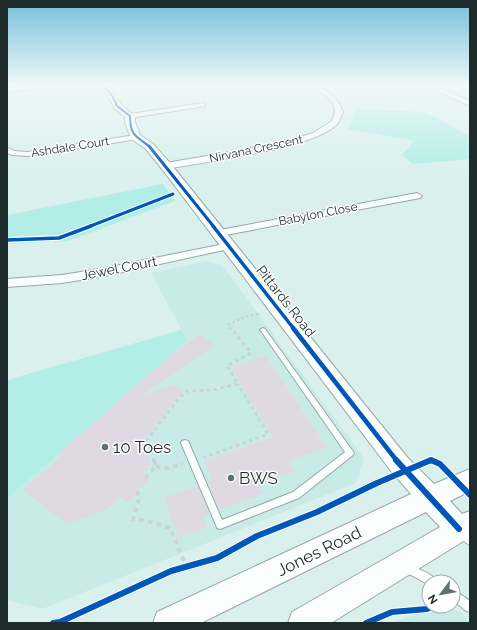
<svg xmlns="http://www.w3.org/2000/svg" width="477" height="630" font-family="Raleway,sans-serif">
  <rect width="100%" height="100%" fill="#daf0ed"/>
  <g fill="#c8ebe7">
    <path d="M207,261L222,265L364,458L356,483L42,609L7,600V499L187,340L151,273Z"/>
    <path d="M446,606L463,614L470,623H389Z"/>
  </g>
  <g fill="#b2ede7">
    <path d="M355,109L424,112L470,136V159L413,164L402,155L414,141L348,129Z"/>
    <path d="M163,184L175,201L68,241L7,244V215Z"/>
    <path d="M181,330L187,340L7,499V380Z"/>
  </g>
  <g fill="#ded9e2">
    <path d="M200,335L215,345L140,396L174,385L184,391L177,398L142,441L151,465L141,476L148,480L128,502L120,497L108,509L67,524L23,490L62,456L58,454L177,350Z"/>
    <path d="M266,356L327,447L289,461L295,471L259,484L264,493L219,510L208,482L212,481L204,461L273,437L231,367Z"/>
    <path d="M198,486L209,513L203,516L208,527L179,538L164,498Z"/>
  </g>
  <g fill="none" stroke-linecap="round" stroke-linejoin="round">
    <defs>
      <g id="lane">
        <path d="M263,328L265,329L354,453L353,455L299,498L220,529L217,528L216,525L181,443L182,441L185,440L188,441L189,443L222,520L293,492L345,452L261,331L260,330L261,329Z"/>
        <path d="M463,530L466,531L470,535V545C465,543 461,539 459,534L460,531Z"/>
        <path d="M406,564C414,567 434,574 438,582H429V585L413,576L403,572L401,569L403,566Z"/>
        <path d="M453,589L456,591L470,601V612L466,611L453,600Z"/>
      </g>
      <g id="street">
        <path d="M33,85H53L50,87L7,92V88Z"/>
        <path d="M305,85C323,85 337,95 343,112C341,115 340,121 338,123C316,149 202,162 166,169L162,166L166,163L277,144L313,133L332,121L335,112L333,103L325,95Z"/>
        <path d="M424,85H432L470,101V106Z"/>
        <path d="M203,103L205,104V106L130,118L126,116L130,114Z"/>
        <path d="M135,135H138V139L28,156L12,155L7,153V147L14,151L28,152Z"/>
        <path d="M417,193L422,196L420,198L220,236L215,233L220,230Z"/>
        <path d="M229,243L233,244L234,246L233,248L105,276L62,283L7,287V279L62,275L105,268Z"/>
      </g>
      <path id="secondary" d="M100,85H109L121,105L135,116V122L140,135L153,144L170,163L407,457L434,484L470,469V491L450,501L462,514L470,511V537L331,623H288L292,612L440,527L426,512L201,623H153L157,612L411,494L391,471L162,169L145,148L131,139L125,122V117L114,108L109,97Z"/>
    </defs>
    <use href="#lane" stroke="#97a7a6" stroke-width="2"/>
    <use href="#street" stroke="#97a7a6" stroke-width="2"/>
    <use href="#secondary" stroke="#97a7a6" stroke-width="2"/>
    <path stroke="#ccd3d2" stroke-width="2.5" stroke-dasharray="2.5 2.5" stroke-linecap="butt" d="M231,329L228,325L242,318L261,313"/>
    <g stroke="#ccd3d2" stroke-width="3" stroke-dasharray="3.5 3.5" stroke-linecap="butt">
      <path d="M203,458L268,434L238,384"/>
      <path d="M154,461L147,440L179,398L187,391L213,390L238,384L227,366L251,353L231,328"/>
    </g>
    <g stroke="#ccd3d2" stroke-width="4" stroke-dasharray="4.5 4.5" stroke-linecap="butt">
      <path d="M156,466L163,469L183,464"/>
      <path d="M145,478L156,466L154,460"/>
      <path d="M136,492L140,496L133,519L148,521L170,528L186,566"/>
    </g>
    <use href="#lane" fill="#f9fdfc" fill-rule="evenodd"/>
    <use href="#street" fill="#f9fdfc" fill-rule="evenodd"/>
    <use href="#secondary" fill="#f9fdfc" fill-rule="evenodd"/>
    <defs>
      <path id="cycleway-far4" d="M104,85L113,97L117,106L130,116C130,137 137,136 150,147"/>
      <g id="cycleway-far3">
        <path d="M149,146L214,227"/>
        <path d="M88,227L173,194"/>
      </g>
      <g id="cycleway-far2">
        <path d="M213,226L294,329"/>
        <path d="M7,240L59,238L91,226"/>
      </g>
      <g id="cycleway-far1">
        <path d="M293,328L397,461"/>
        <path d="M429,461H433"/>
      </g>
      <g id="cycleway">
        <path d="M396,460L459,529"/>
        <path d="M53,623L60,622L171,571L217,558L257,536L317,512L377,483L431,460L440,464L470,495"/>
        <path d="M366,623L392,612L427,609L435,606"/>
      </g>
    </defs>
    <use href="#cycleway-far4" stroke="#fff" stroke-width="3.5"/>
    <use href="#cycleway-far3" stroke="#fff" stroke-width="5"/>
    <use href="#cycleway-far2" stroke="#fff" stroke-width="6"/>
    <use href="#cycleway-far1" stroke="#fff" stroke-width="7"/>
    <use href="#cycleway" stroke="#fff" stroke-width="8"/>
    <use href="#cycleway-far4" stroke="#0057b8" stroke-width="2"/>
    <use href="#cycleway-far3" stroke="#0057b8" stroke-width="3"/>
    <use href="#cycleway-far2" stroke="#0057b8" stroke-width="3.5"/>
    <use href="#cycleway-far1" stroke="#0057b8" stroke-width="4.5"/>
    <use href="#cycleway" stroke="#0057b8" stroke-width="6"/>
  </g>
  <linearGradient id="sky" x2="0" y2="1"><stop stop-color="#76beda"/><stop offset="0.49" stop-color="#eef8f7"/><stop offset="1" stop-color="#eef8f7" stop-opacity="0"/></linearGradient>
  <rect width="477" height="173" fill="url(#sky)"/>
  <g fill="#5f716e" stroke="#fff" stroke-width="1.5">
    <circle cx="105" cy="447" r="4"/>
    <circle cx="231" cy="478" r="4"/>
  </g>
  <g text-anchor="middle" stroke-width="3" stroke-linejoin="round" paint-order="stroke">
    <g font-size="12" fill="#1d2c2a" stroke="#fff">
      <text transform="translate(70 147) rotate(-9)" y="4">Ashdale Court</text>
      <text transform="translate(256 149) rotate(-12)" y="4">Nirvana Crescent</text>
      <text transform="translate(318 214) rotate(-11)" y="4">Babylon Close</text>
    </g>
    <g font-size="14" fill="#1d2c2a" stroke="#fff">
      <text transform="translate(119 268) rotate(-11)" y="5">Jewel Court</text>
      <text transform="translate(286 301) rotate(52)" y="5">Pittards Road</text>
    </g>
    <g font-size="17" fill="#1d2c2a" stroke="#fff" text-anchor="start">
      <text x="113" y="453">10 Toes</text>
      <text x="239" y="484">BWS</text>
    </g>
    <g font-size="17" fill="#1d2c2a" stroke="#fff">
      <text transform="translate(319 551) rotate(-26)" y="6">Jones Road</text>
    </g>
  </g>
  <rect width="477" height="630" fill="none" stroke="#1d2c2a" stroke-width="16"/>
  <g transform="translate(441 594) rotate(238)"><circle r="19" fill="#ffffff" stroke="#a5abaa"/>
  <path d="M0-3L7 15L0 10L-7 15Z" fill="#5f716e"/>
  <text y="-6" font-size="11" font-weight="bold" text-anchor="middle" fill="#1d2c2a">N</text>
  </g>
</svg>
